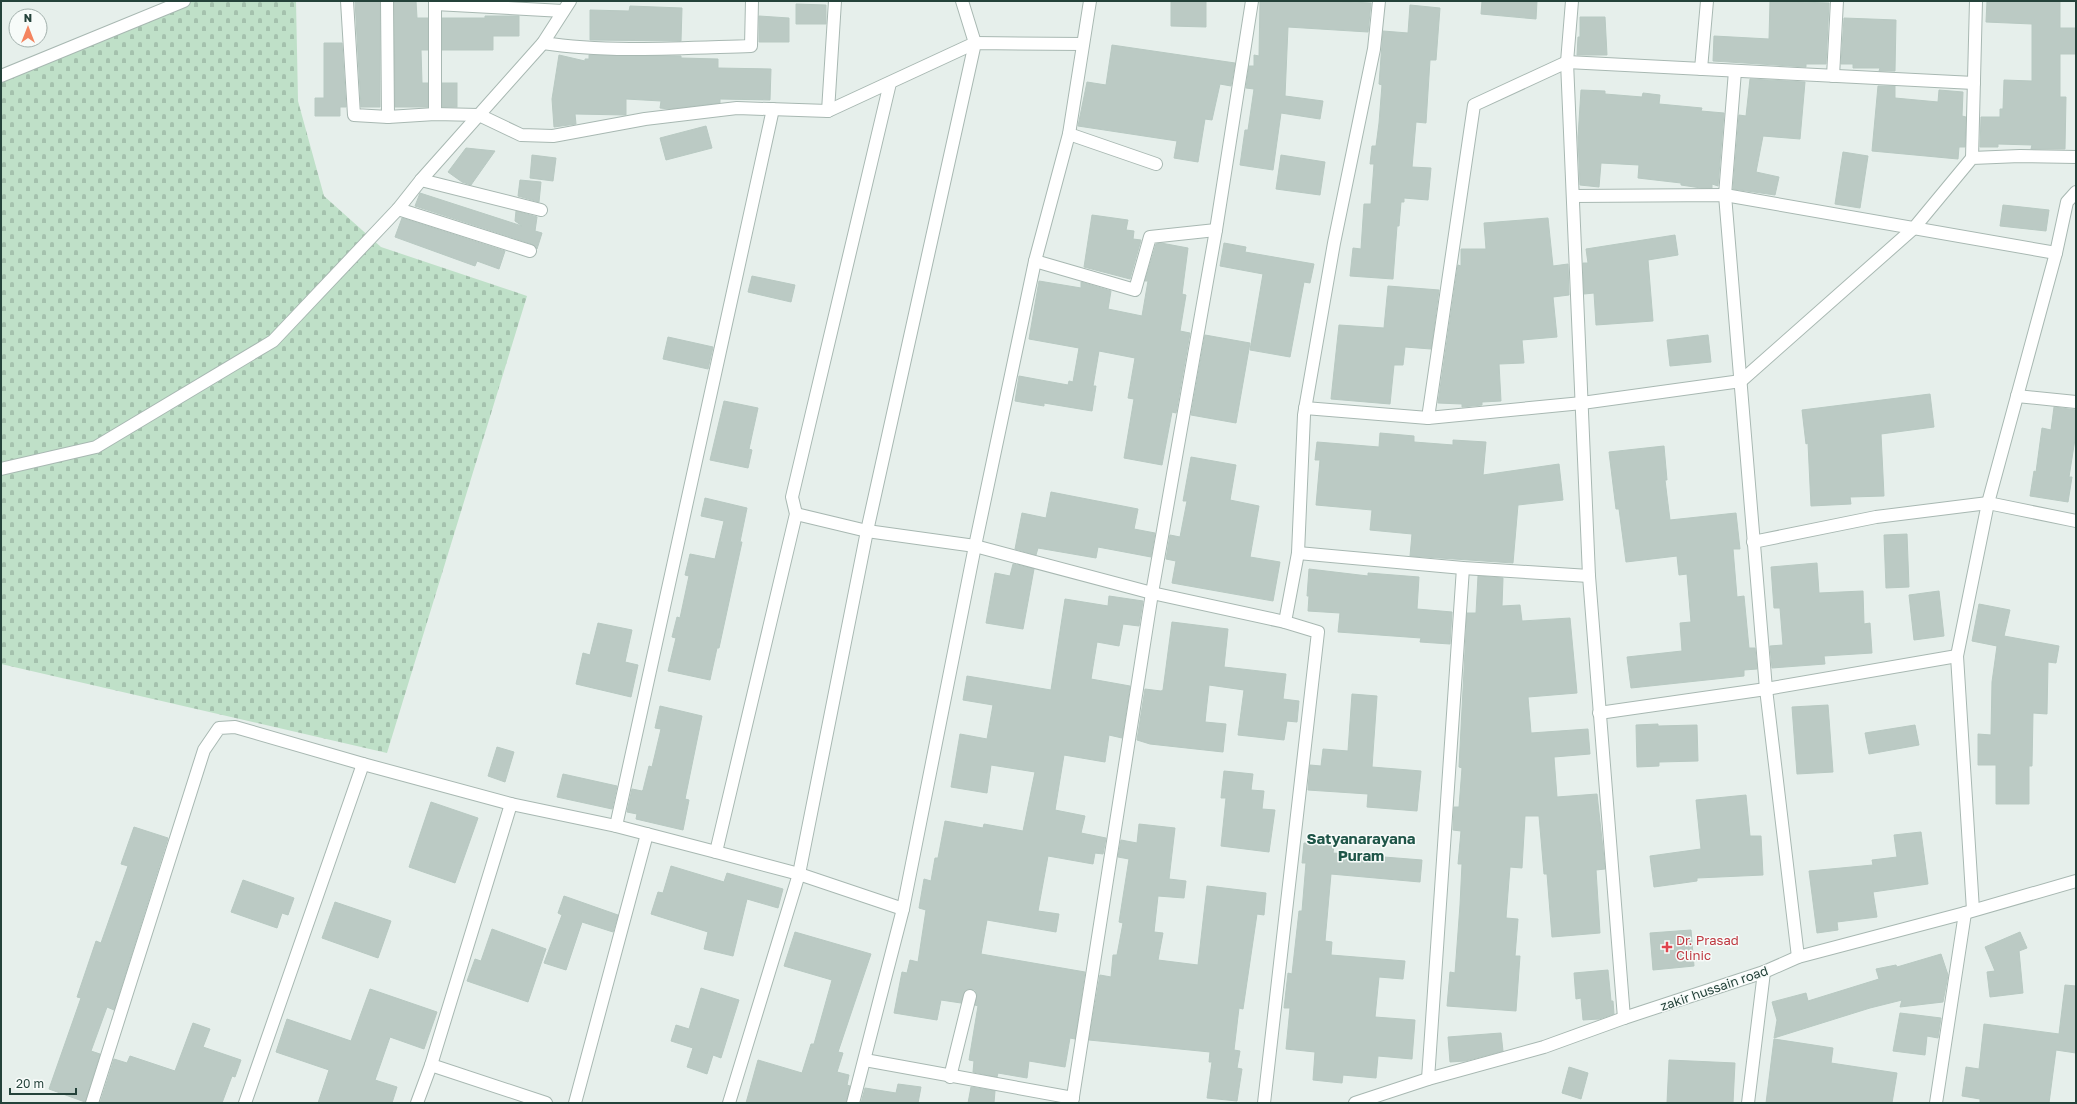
<svg xmlns="http://www.w3.org/2000/svg" width="2077" height="1104" font-family="'Golos Text',sans-serif">
  <defs>
    <pattern id="cemetery-stones" width="16" height="16" patternUnits="userSpaceOnUse"><rect width="16" height="16" fill="#bfe0c8"/><path d="M2 7V4a2 2 0 0 1 4 0v3zM10 15v-3a2 2 0 0 1 4 0v3z" fill="#a4c1ad"/></pattern>
  </defs>
  <rect width="100%" height="100%" fill="#e6efeb"/>
  <path fill="url(#cemetery-stones)" d="M180,1H296L298,101L324,196L381,247L527,296L387,753L1,664V71Z"/>
  <g fill="#bbcac4" stroke="#b8c9c2">
    <path d="M355,1H380V107H361Z"/>
    <path d="M394,1H416L417,18H428V50H421L422,83H428V107H395Z"/>
    <path d="M1171,1H1206V27L1171,26Z"/>
    <path d="M1260,1H1332L1371,3L1368,32L1288,27L1285,96L1323,101L1320,119L1281,113L1273,170L1240,165L1245,130H1248L1254,89L1246,88L1249,66H1254V55L1259,56Z"/>
    <path d="M1482,1H1537L1536,19L1481,14Z"/>
    <path d="M1770,1L1829,3L1826,64H1806V67L1713,61L1714,36L1769,39Z"/>
    <path d="M1987,1H2060V28H2076V54H2060V97H2066L2065,149H2031L2032,145L1998,144V147H1980L1981,117H2000V109H2003L2004,80L2032,81V24L1986,22Z"/>
    <path d="M796,4L826,5V24H796Z"/>
    <path d="M1410,5L1440,8L1436,60H1430L1426,123L1416,122L1412,167L1431,168L1428,200L1404,198V202H1401L1399,226H1397L1393,279L1350,276L1353,248L1361,249L1364,204H1371L1374,164H1370L1372,146H1376L1379,123L1382,85L1379,84L1383,31L1408,33Z"/>
    <path d="M630,6L682,8L681,41L590,40V10L629,11Z"/>
    <path d="M485,16H519V36H493V50H442V18H485Z"/>
    <path d="M759,16L789,18V42H759Z"/>
    <path d="M1580,17H1605L1607,55H1577L1578,37H1580Z"/>
    <path d="M1844,18L1896,20L1895,71H1879L1880,68H1853V64H1841Z"/>
    <path d="M324,43H342L346,107H340V116H315V98H324Z"/>
    <path d="M1112,45L1235,63L1231,86L1220,84L1212,120L1205,119L1198,162L1174,158L1177,141L1078,126L1087,82L1106,85Z"/>
    <path d="M559,55L585,61V59H589V55L681,56V58L718,59V68L771,69L770,100L720,99V103L669,109L660,108L661,101L626,99V115L575,114L576,124L554,127L552,99Z"/>
    <path d="M1750,79L1805,82L1800,139L1763,136L1756,172L1779,177L1775,195L1733,189L1739,115L1746,116Z"/>
    <rect x="442" y="83" width="15" height="24"/>
    <path d="M1878,86H1895V98L1938,102L1939,90L1963,92L1962,116L1966,117L1965,147H1959L1958,159L1872,151Z"/>
    <path d="M1581,90L1605,91V94L1642,97L1643,93L1660,95L1659,104L1702,108L1701,111L1724,113L1718,186L1712,184V188H1701L1681,185V183L1638,178L1639,165L1601,163L1599,187L1580,185L1578,137Z"/>
    <path d="M706,126L712,148L666,160L660,138Z"/>
    <path d="M466,148L495,151L471,185L462,182L448,172Z"/>
    <path d="M1843,152L1868,156L1860,208L1835,204Z"/>
    <path d="M532,155L556,158L553,181L530,178Z"/>
    <path d="M1281,155L1325,162L1320,195L1276,189Z"/>
    <path d="M520,180L541,182L539,202L518,196Z"/>
    <path d="M420,193L522,226L515,221L516,211L537,217L535,231L542,233L537,249L532,244L415,206Z"/>
    <path d="M2003,205L2049,210L2046,231L2000,226Z"/>
    <path d="M1092,215L1128,220L1126,230L1134,231L1133,239L1141,240L1130,279L1084,267Z"/>
    <path d="M402,218L505,251L499,269L477,261L475,266L395,237Z"/>
    <path d="M1548,218L1553,266L1568,264L1569,295L1553,297L1557,337L1522,340L1524,363L1499,364L1501,401L1482,402V405L1462,407V404L1438,403L1458,265L1461,266V249H1486L1484,223Z"/>
    <path d="M1675,235L1678,255L1648,260L1653,321L1596,325L1594,293L1584,294L1583,263H1588L1586,249Z"/>
    <path d="M1161,243L1188,248L1182,294L1186,295L1180,331L1190,333L1176,413L1172,412L1162,465L1124,458L1134,399L1128,398L1135,358L1099,351L1093,386H1096L1092,411L1044,403V406L1015,401L1019,376L1068,385L1069,381L1073,382L1079,348L1029,339L1039,281L1081,288V282L1111,291L1108,309L1142,316L1148,281H1145L1156,244Z"/>
    <path d="M1224,243L1246,247L1245,252L1314,264L1310,283L1304,282L1290,357L1250,350L1263,274L1220,266Z"/>
    <path d="M752,276L795,285L791,302L748,292Z"/>
    <path d="M1388,286L1439,290L1431,349L1405,347L1403,365H1394L1390,404L1331,399L1339,325L1384,328Z"/>
    <path d="M1205,335L1250,343L1236,423L1191,415Z"/>
    <path d="M1708,335L1711,362L1670,366L1667,340Z"/>
    <path d="M668,337L713,347L708,369L663,359Z"/>
    <path d="M1930,394L1934,427L1881,434L1884,496L1850,497L1851,504L1811,506L1808,443L1806,444L1802,410Z"/>
    <path d="M724,401L758,408L749,449L752,450L748,468L710,460Z"/>
    <path d="M2054,407L2076,410V433L2069,477H2072L2068,502L2030,496L2034,471L2036,472L2042,428L2051,430Z"/>
    <path d="M1380,433L1414,436V442L1453,445V440L1486,442L1483,475L1559,464L1563,500L1518,505L1513,563L1410,556L1412,534L1370,530L1372,510L1316,505L1320,460H1315L1317,442L1379,447Z"/>
    <path d="M1664,446L1667,480H1665L1670,520L1736,513L1740,549H1733L1737,597L1744,596L1749,648H1755L1757,669L1744,670V676L1631,688L1627,657L1682,651L1680,623L1691,622L1687,574L1679,575L1677,556L1626,562L1619,509H1616L1609,452Z"/>
    <path d="M1191,457L1236,465L1230,500L1259,506L1250,557L1280,562L1273,601L1172,583L1176,561L1166,559L1170,535L1180,537L1187,501H1183Z"/>
    <path d="M1051,492L1138,509L1134,529L1155,533L1151,557L1098,547L1096,558L1038,548L1036,555L1015,549L1022,513L1046,518Z"/>
    <path d="M705,498L747,508L740,542H742L719,648H717L710,680L668,671L676,638L672,637L677,617L680,618L689,576L685,575L690,554L715,559L724,521L701,516Z"/>
    <path d="M1907,534L1909,587L1886,588L1884,535Z"/>
    <path d="M1817,563L1819,593L1863,591L1864,624L1870,623L1872,653L1824,656L1825,664L1772,668L1770,646L1783,645L1780,608H1774L1771,567Z"/>
    <path d="M1013,564L1034,569L1023,629L986,623L995,573L1010,576Z"/>
    <path d="M1309,569L1368,576V573L1419,577L1417,609L1452,612L1450,644L1420,642L1421,638L1338,632L1340,613L1308,611L1309,596H1307Z"/>
    <path d="M1478,576L1503,578L1502,606L1520,605L1522,621L1570,618L1577,693L1528,697L1531,733L1588,729L1590,754L1554,757L1557,797L1597,794L1603,849L1605,869L1596,870L1600,933L1552,937L1547,874H1544L1539,816H1525L1522,868L1510,867L1506,918L1518,919L1515,956H1520L1516,1011L1447,1006L1450,972L1455,973L1460,905L1462,864H1458L1461,831L1453,830L1454,807H1459L1462,768L1459,767L1467,613H1476Z"/>
    <path d="M1939,591L1944,636L1914,640L1909,595Z"/>
    <path d="M1109,596L1143,601L1139,626L1123,624L1119,646L1097,642L1091,679L1130,686L1122,738L1109,735L1105,762L1064,755L1055,810L1085,816L1081,833L1106,838L1103,854L1095,853L1093,864L1048,856L1038,911L1059,914L1056,932L987,920L981,954L1085,972L1075,1039L1070,1038L1065,1067L1029,1061L1027,1078L998,1073L997,1077L973,1072L974,1061L969,1060L978,1006L975,1005L977,994L975,990L968,989L965,991L961,1003L941,1000L937,1020L894,1013L902,972L907,973L910,960L918,962L926,910L919,908L924,879L931,881L935,858H938L945,821L983,828L984,824L1023,831L1035,772L991,765L987,793L951,787L960,734L987,739L993,705L963,700L967,676L1051,690L1065,599L1108,606Z"/>
    <path d="M1979,604L2010,610L2004,636L2059,646L2056,663L2048,662L2047,714L2033,713L2032,766H2029V804H1996V765H1978V734L1991,735L1992,682L1997,646L1972,641Z"/>
    <path d="M1172,622L1228,629L1224,667L1286,674L1283,699L1299,701L1297,722L1287,721L1284,740L1238,735L1244,690L1209,685L1205,722L1226,724L1223,752L1150,744L1137,740L1145,689L1161,691L1163,690Z"/>
    <path d="M598,623L632,630L625,662L638,665L631,697L576,684L583,653L590,655Z"/>
    <path d="M1352,694L1377,696L1372,767L1421,771L1417,811L1367,807L1368,794L1308,790L1310,765L1321,766L1323,749L1348,751Z"/>
    <path d="M1828,705L1833,772L1797,774L1792,707Z"/>
    <path d="M660,706L702,716L685,799L689,800L683,830L636,819L637,814L627,812L632,789L642,791L643,790L649,766L652,767L661,729L655,728Z"/>
    <path d="M1658,724V726L1697,725L1698,761L1659,762V766L1637,767L1636,725Z"/>
    <path d="M1915,725L1919,745L1869,754L1865,733Z"/>
    <path d="M497,747L514,752L505,782L488,776Z"/>
    <path d="M1224,771L1253,774L1251,790L1264,791L1262,809L1275,810L1269,852L1221,846L1226,798H1221Z"/>
    <path d="M563,774L617,786L612,809L557,797Z"/>
    <path d="M1746,795L1750,836H1761L1763,875L1697,878V881L1654,887L1650,856L1701,849L1696,800Z"/>
    <path d="M431,802L478,818L455,883L409,867Z"/>
    <path d="M1139,824L1175,828L1169,879L1186,881L1184,898L1158,896L1154,932L1163,933L1158,960L1198,965L1207,886L1266,893L1264,915L1257,914L1243,1009L1239,1008L1234,1050L1240,1051L1237,1068L1242,1069L1237,1101L1207,1098L1212,1062H1209L1210,1052L1089,1040L1100,975L1111,977L1113,955H1117L1123,923L1119,922L1129,859L1118,857L1121,840L1137,843Z"/>
    <path d="M134,827L168,838L114,1010L107,1007L91,1051L100,1054L85,1102L49,1089L81,998L77,997L96,941L101,943L128,866L121,864Z"/>
    <path d="M1921,832L1928,884L1873,892L1877,917L1837,922L1838,930L1817,933L1809,871L1873,865L1872,860L1897,857L1894,835Z"/>
    <path d="M1304,843L1334,846L1333,853L1422,860L1420,882L1331,874L1325,941L1332,942L1331,955L1405,961L1403,979L1379,977L1375,1017L1415,1020L1412,1059L1378,1056L1376,1078L1343,1075L1342,1083L1313,1080L1315,1052L1286,1049L1290,1008H1284L1288,973L1292,974L1299,911H1302L1306,863H1302Z"/>
    <path d="M671,866L724,882L727,873L783,889L778,908L747,899L733,956L704,949L708,932L651,914L658,892L663,893Z"/>
    <path d="M243,880L294,898L288,915L282,913L277,928L231,912Z"/>
    <path d="M564,896L618,915L613,932L582,922L566,970L544,963L562,915L558,913Z"/>
    <path d="M335,902L391,921L378,958L322,938Z"/>
    <path d="M492,929L546,949L528,1002L467,981L475,959L481,961Z"/>
    <path d="M1691,930L1694,966L1653,970L1650,933Z"/>
    <path d="M795,932L871,954L838,1052L843,1053L837,1072L849,1075L847,1085L850,1086L846,1103H746L758,1060L802,1073L811,1044H814L832,980L784,966Z"/>
    <path d="M2020,932L2027,948L2019,951L2023,993L1990,997L1987,972L1995,971L1985,947Z"/>
    <path d="M1941,954L1948,975L1943,1002L1900,1007L1902,1000L1870,1008L1774,1038L1777,1020L1772,1002L1806,993L1808,1001L1879,979L1876,969L1896,965L1897,967Z"/>
    <path d="M1608,970L1611,1001H1613L1614,1014L1599,1019L1583,1020L1581,998L1576,999L1574,973Z"/>
    <path d="M2065,985L2076,986V1053L2056,1050L2049,1103H1980V1099L1962,1096L1966,1067L1979,1069L1984,1024L2059,1034Z"/>
    <path d="M701,988L739,1000L721,1058L713,1055L707,1074L687,1067L693,1048L671,1041L676,1025L689,1029Z"/>
    <path d="M370,989L437,1012L424,1049L390,1037L375,1080L397,1087L392,1103H318L329,1070L276,1052L287,1019L351,1041Z"/>
    <path d="M1900,1013L1941,1018L1938,1038L1927,1036L1925,1055L1893,1051Z"/>
    <path d="M193,1023L210,1029L203,1047L241,1060L235,1077L232,1076L222,1103H100L114,1059L127,1063L130,1056L175,1071Z"/>
    <path d="M1501,1033L1503,1051L1465,1061L1450,1062L1448,1037Z"/>
    <path d="M1774,1039L1833,1048L1831,1063L1897,1073L1892,1103H1766Z"/>
    <path d="M1669,1060L1735,1063L1733,1103H1667Z"/>
    <path d="M1569,1067L1588,1073L1581,1099L1562,1093Z"/>
    <path d="M898,1084L921,1087L918,1103H861L865,1088L896,1093Z"/>
    <path d="M971,1087L995,1091L994,1103H968Z"/>
  </g>
  <g fill="none" stroke-linecap="round" stroke-linejoin="round">
    <defs>
      <g id="minor">
        <path d="M347,1L354,115L388,117L435,114L479,115L521,135L553,136L645,119L737,108L828,111L975,43L962,1"/>
        <path d="M387,1L388,117"/>
        <path d="M435,1V114"/>
        <path d="M1572,1L1567,62L1589,576L1624,1018"/>
        <path d="M435,4L563,11"/>
        <path d="M543,43C608,53 684,48 751,46L752,1"/>
        <path d="M1701,69L1707,1"/>
        <path d="M1735,71L1725,195L1766,689L1798,957"/>
        <path d="M1,76L184,1"/>
        <path d="M1833,76L1837,1"/>
        <path d="M828,111L835,1"/>
        <path d="M1069,134L1156,164"/>
        <path d="M1972,158L1976,1"/>
        <path d="M421,180L541,210"/>
        <path d="M1573,196L1725,195L2056,253"/>
        <path d="M398,209L530,251"/>
        <path d="M1035,261L1135,290L1150,237L1216,230"/>
        <path d="M2017,396L2076,402"/>
        <path d="M1305,408L1428,418L1582,403L1741,381L1914,228L1972,158L2020,156L2076,157"/>
        <path d="M1428,418L1474,105L1567,62L1974,83"/>
        <path d="M1,469L96,447L273,341L398,209L421,180L543,43L570,1"/>
        <path d="M796,514L867,531L975,546L1152,593L1285,622"/>
        <path d="M1753,542L1876,517L1988,503L2076,521"/>
        <path d="M1298,553L1463,568L1589,576"/>
        <path d="M1599,713L1766,689L1957,656"/>
        <path d="M616,826L773,109"/>
        <path d="M716,852L796,514L792,497L890,83"/>
        <path d="M1973,910L1957,656L1988,503L2056,253L2067,202L2076,192"/>
        <path d="M865,1060L1073,1098"/>
        <path d="M431,1065L546,1103"/>
        <path d="M950,1077L970,996"/>
        <path d="M1428,1079L1463,568"/>
        <path d="M92,1103L204,750L219,728L235,727L363,764"/>
        <path d="M245,1103L363,764L511,804L616,826L716,852L799,874L903,909"/>
        <path d="M417,1103L431,1065L511,804"/>
        <path d="M575,1103L647,834"/>
        <path d="M729,1103L799,874L867,531L975,43L1083,44"/>
        <path d="M853,1103L903,909L975,546L1035,261L1069,134L1090,1"/>
        <path d="M1072,1103L1152,593L1216,230L1252,1"/>
        <path d="M1264,1103L1318,632L1285,622L1298,553L1304,415L1334,243L1374,49L1379,1"/>
        <path d="M1748,1103L1764,972"/>
        <path d="M1936,1103L1965,913"/>
      </g>
      <path id="tertiary" d="M1355,1103L1428,1079L1544,1047L1624,1018L1764,972L1798,957L1965,913L2076,881"/>
    </defs>
    <use href="#minor" stroke="#a8b8b2" stroke-width="14"/>
    <use href="#tertiary" stroke="#a8b8b2" stroke-width="14"/>
    <use href="#minor" stroke="#fff" stroke-width="12"/>
    <use href="#tertiary" stroke="#fff" stroke-width="12"/>
  </g>
  <path fill="#e0444e" stroke="#f7fbf9" stroke-width="1.5" d="M1665 941h4v4h4v4h-4v4h-4v-4h-4v-4h4z"/>
  <g text-anchor="middle" stroke-width="3" stroke-linejoin="round" paint-order="stroke">
    <g font-size="13" fill="#be3a42" stroke="#f7fbf9" text-anchor="start">
      <text x="1676" y="945">Dr. Prasad<tspan x="1676" dy="15">Clinic</tspan></text>
    </g>
    <g font-size="13" fill="#24423a" stroke="#f7fbf9">
      <text transform="translate(1714 988) rotate(-19)" y="5">zakir hussain road</text>
    </g>
    <g font-size="15" font-weight="bold" fill="#1f5548" stroke="#f7fbf9">
      <text x="1361" y="844">Satyanarayana<tspan x="1361" dy="17">Puram</tspan></text>
    </g>
  </g>
  <rect width="2077" height="1104" fill="none" stroke="#24423a" stroke-width="4"/>
  <g transform="translate(28 28)"><circle r="19" fill="#f7fbf9" stroke="#a3b1ad"/>
  <path d="M0-3L7 15L0 10L-7 15Z" fill="#f4845f"/>
  <text y="-6" font-size="11" font-weight="bold" text-anchor="middle" fill="#24423a">N</text>
  </g>
  <path d="M10 1088v6h66v-6" fill="none" stroke="#24423a" stroke-width="2"/>
  <text x="16" y="1088" font-size="12" fill="#24423a" stroke="#f7fbf9" stroke-width="3" paint-order="stroke">20 m</text>
</svg>
